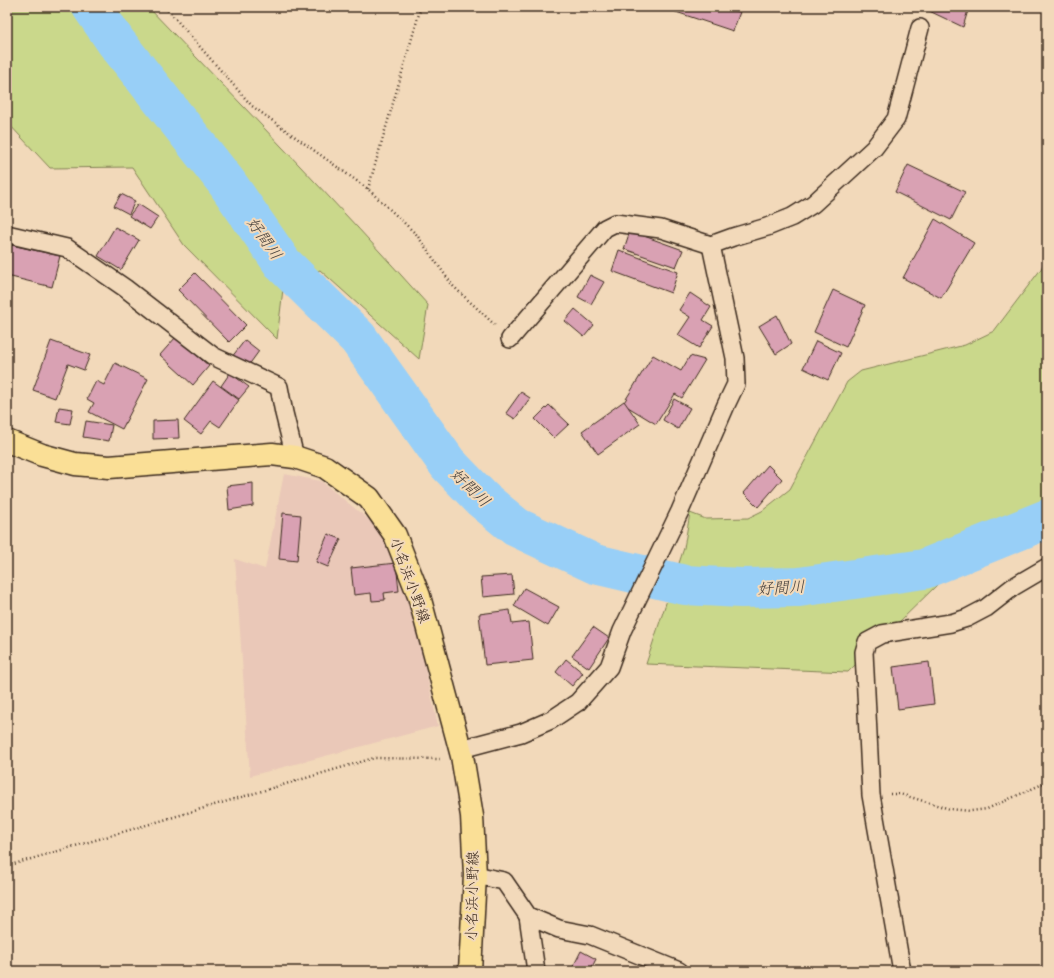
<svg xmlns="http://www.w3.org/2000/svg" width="1054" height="978" font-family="'Gochi Hand','Klee One',sans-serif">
  <rect width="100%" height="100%" fill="#f2d9ba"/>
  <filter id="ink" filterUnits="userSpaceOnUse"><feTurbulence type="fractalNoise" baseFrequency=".025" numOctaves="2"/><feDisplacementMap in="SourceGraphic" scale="8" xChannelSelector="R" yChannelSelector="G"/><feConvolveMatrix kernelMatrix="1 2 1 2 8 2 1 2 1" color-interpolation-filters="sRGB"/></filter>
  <g filter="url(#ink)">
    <path fill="#eac8b8" d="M284,474L321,481L384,532L412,608L438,726L250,776L235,559L265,569Z"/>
    <g fill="#cad88b" stroke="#828154">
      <path d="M7,7H148C242,105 337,203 428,305L419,359L320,270L283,289L277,339L184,245L132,167L50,168L7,122Z"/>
      <path d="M1047,256V502L1013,513L940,582L848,672L646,664L684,548L690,513L706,519L748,518L762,511L790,489L847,382L861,371L965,345L994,331L1041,269Z"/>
    </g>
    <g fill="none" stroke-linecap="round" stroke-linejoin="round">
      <path stroke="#98cff7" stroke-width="40" d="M92,7L116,42L227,183L283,264L358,338L448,464L482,499L516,527L595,564L685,585L741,588L799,587L924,569L1047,519"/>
    </g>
    <g fill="#d9a1b3" stroke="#3b2a1e">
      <path d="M664,7H724L740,12L733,31L664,8Z"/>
      <path d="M923,7H969L963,27L923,8Z"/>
      <path d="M908,165L965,192L951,220L895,192Z"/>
      <path d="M121,194L135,201L129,214L114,206Z"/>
      <path d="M138,204L158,217L150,229L129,216Z"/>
      <path d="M935,219L974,243L941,298L903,278Z"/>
      <path d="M115,227L139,240L121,270L98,256Z"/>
      <path d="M630,231L683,250L676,267L624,249Z"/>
      <path d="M7,244L60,256L52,287L7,276Z"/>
      <path d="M619,250L678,272L671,293L612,271Z"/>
      <path d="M195,273L246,325L229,342L178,290Z"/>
      <path d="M590,275L604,282L591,304L578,297Z"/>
      <path d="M833,290L865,305L846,347L814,332Z"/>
      <path d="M690,293L711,307L703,320L713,326L699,348L678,335L690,317L679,310Z"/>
      <path d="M575,309L594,325L584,337L565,321Z"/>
      <path d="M777,315L791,344L776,354L759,326Z"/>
      <path d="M176,337L209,366L193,385L160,355Z"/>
      <path d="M245,340L259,351L243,373L228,362Z"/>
      <path d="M51,341L90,355L84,370L68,364L55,398L33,390Z"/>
      <path d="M816,341L841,353L828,380L803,368Z"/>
      <path d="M653,355L681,371L690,356L705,360L682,398L675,394L656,424L623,404Z"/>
      <path d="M115,363L148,379L122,429L89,412L94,403L87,399L96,381L104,385Z"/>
      <path d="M230,373L249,387L239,399L221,386Z"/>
      <path d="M213,381L239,400L220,427L211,421L201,434L184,421Z"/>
      <path d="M521,392L530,398L515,419L506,413Z"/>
      <path d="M674,399L690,408L678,429L663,420Z"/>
      <path d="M624,401L640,424L598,454L582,431Z"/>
      <path d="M549,405L569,424L554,438L535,419Z"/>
      <path d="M59,407L73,409L70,424L56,422Z"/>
      <path d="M178,420L179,438L153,439V421Z"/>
      <path d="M86,421L112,425L109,441L83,437Z"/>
      <path d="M768,465L782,479L758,507L744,493Z"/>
      <path d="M253,483V506L229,510L227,486Z"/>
      <path d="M283,513L301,515L297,561L279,559Z"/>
      <path d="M328,534L341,539L328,567L316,562Z"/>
      <path d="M396,563L399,591L384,593L385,600L372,601L371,593L354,595L351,568Z"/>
      <path d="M512,575L514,594L483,597L481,577Z"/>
      <path d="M524,588L559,607L548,626L514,606Z"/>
      <path d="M510,610L512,624L529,622L533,660L485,665L479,614Z"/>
      <path d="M593,627L609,638L589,668L572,656Z"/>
      <path d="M566,659L583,673L572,686L556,672Z"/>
      <path d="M929,662L934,704L898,709L893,667Z"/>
      <path d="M581,951L596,959L590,971H571Z"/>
    </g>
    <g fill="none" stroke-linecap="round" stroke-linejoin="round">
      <defs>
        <g id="street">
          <path d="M7,234L67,248L125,288L213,356L279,387L284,413L295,457"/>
          <path d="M510,339L605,228L615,223L661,229L711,245"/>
          <path d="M461,749L521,733L551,720L578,702L609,667L622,631L680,511L726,405L736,384L735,358L711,245L733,237L767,227L792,217L813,204L874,148L896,119L920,28"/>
          <path d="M475,875L504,881L528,916L559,929L590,935L679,971"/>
          <path d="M528,916L536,971"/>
          <path d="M902,971L871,795L864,652L867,642L882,634L951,623L967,618L986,608L1013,587L1047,567"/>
        </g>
        <path id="primary" d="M7,441L42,455L75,464L109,467L272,454L295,457L325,467L369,498L395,535L419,596L462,756L472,816L475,875L470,971"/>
      </defs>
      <use href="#street" stroke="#3b2a1e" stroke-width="20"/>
      <use href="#primary" stroke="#3b2a1e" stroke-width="25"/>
      <g stroke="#3b2a1e" stroke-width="2.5" stroke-dasharray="1 3" stroke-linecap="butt">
        <path d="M165,7L252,106L368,189L416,234L453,286L495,325"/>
        <path d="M368,189L421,7"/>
        <path d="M890,794H900L950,809L971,811L987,809L1047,782"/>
        <path d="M7,862L14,864L374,758L440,759"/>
      </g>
      <use href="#street" stroke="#f2d9ba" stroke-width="17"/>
      <use href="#primary" stroke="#fadf96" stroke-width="22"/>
    </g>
  </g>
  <g text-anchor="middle" stroke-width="4" stroke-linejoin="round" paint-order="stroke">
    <g font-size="15" fill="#3b2a1e" stroke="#f2d9ba">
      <text transform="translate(410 580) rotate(70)" y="5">小名浜小野線</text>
      <text transform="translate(472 896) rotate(-89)" y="5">小名浜小野線</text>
    </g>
    <g font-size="16" font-style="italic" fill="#49433f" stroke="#f2d9ba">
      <text transform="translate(265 238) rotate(55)" y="6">好間川</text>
      <text transform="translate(471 487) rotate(44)" y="6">好間川</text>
      <text transform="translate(781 587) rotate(-3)" y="6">好間川</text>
    </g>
  </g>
  <rect width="1054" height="978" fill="none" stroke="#f2d9ba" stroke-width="24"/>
  <rect x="12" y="12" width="1030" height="954" fill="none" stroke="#3b2a1e" stroke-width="1.5" filter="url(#ink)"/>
</svg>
